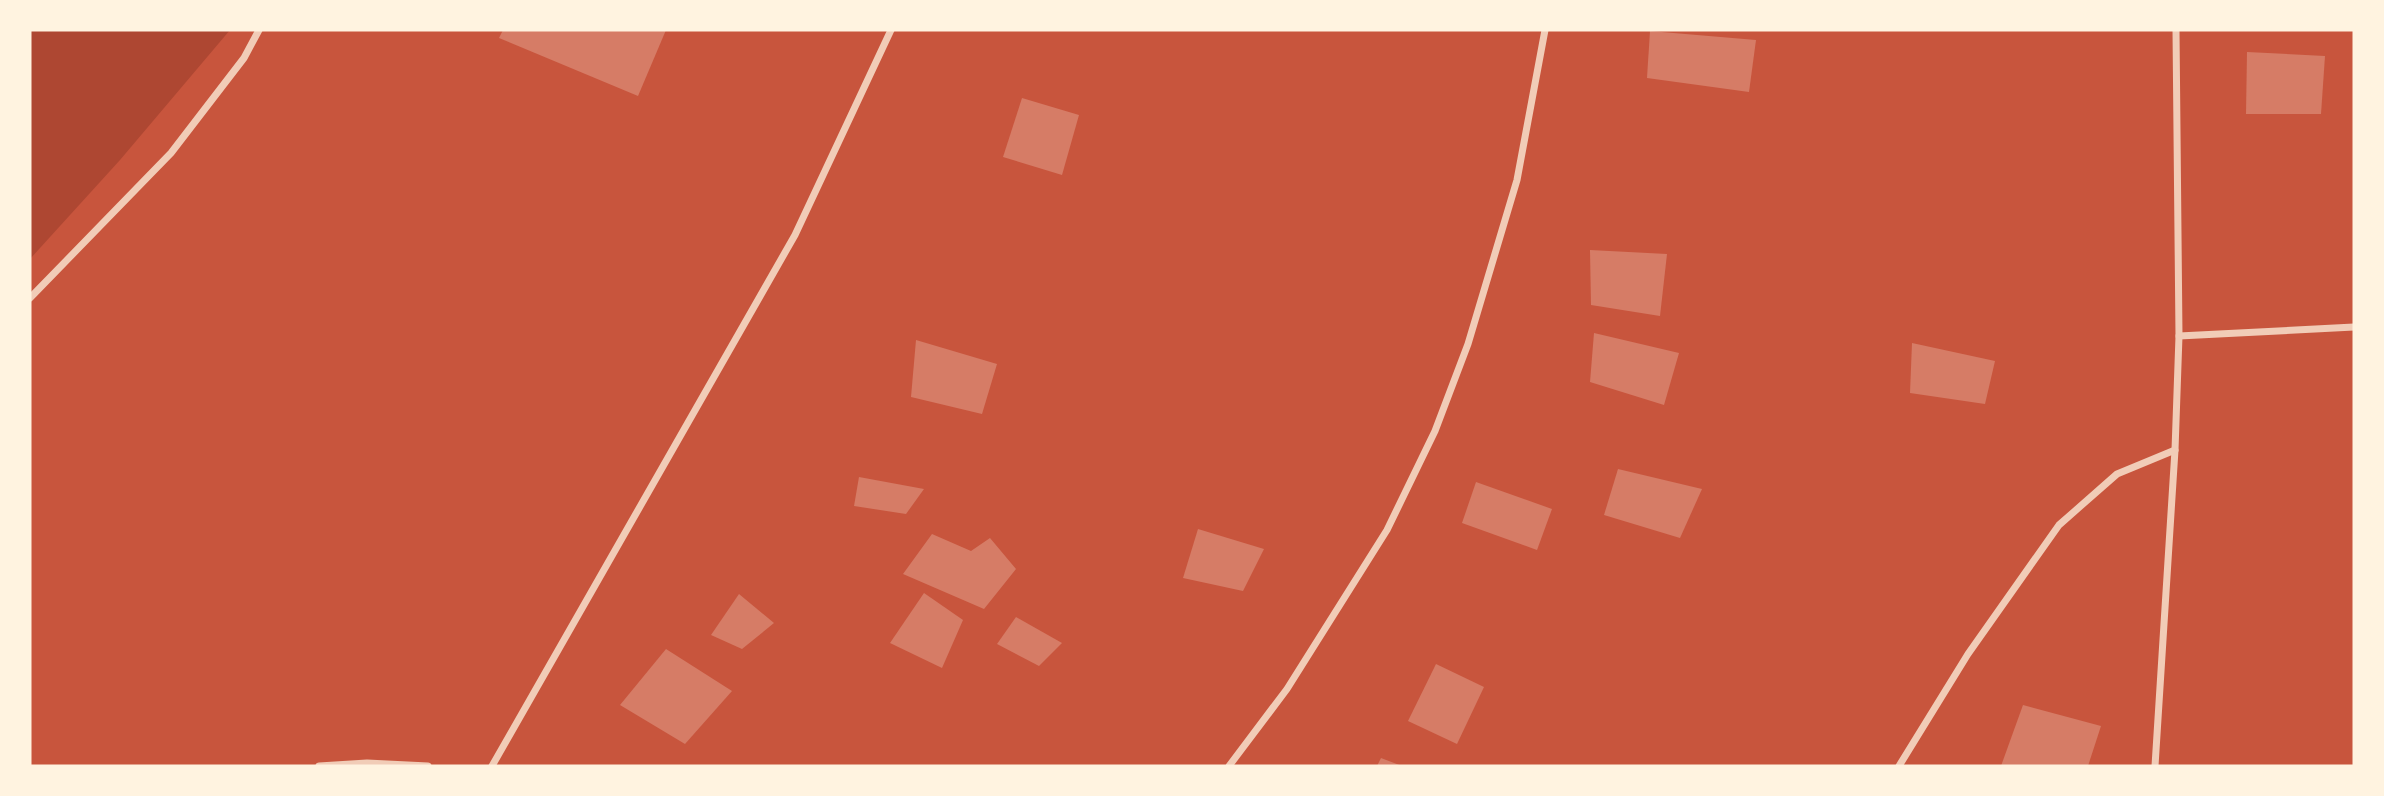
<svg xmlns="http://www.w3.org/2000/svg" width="2384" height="796" font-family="Karla,sans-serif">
  <rect width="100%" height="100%" fill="#c8553d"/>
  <path fill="#ae4732" d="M30,30H230L120,160L30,259Z"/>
  <g fill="#d67c66">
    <path d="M503,30H666L638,96L499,38Z"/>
    <path d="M1650,31L1756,40L1749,92L1647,78Z"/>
    <path d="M2247,52L2325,56L2321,114H2246Z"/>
    <path d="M1022,98L1079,115L1062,175L1003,157Z"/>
    <path d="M1590,250L1667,254L1660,316L1591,305Z"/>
    <path d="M1594,333L1679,353L1664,405L1590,382Z"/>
    <path d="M916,340L997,364L982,414L911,397Z"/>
    <path d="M1912,343L1995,361L1985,404L1910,393Z"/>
    <path d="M1618,469L1702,489L1680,538L1604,515Z"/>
    <path d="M859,477L924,489L906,514L854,506Z"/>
    <path d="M1476,482L1552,509L1537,550L1462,523Z"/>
    <path d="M1198,529L1264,549L1243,591L1183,578Z"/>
    <path d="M932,534L971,551L990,538L1016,569L984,609L903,574Z"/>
    <path d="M924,593L963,620L942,668L890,643Z"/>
    <path d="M739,594L774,623L742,649L711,635Z"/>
    <path d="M1016,617L1062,643L1039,666L997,644Z"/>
    <path d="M666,649L732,691L685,744L620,705Z"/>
    <path d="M1436,664L1484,687L1457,744L1408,721Z"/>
    <path d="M2023,705L2101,726L2088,766H2001Z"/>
    <path d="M1381,758L1402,766H1377Z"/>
  </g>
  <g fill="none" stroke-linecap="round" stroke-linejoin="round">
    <g stroke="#f1ccb7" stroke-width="7">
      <path d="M30,298L171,153L244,58L259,30"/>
      <path d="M2179,336L2354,327"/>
      <path d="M319,766L367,763L428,766"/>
      <path d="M492,766L795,235L891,30"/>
      <path d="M1229,766L1287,689L1387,530L1435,431L1468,344L1517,180L1545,30"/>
      <path d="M1899,766L1968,654L2059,525L2117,474L2175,450"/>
      <path d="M2155,766L2175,450L2179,336L2176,30"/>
    </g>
  </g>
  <rect width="2384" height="796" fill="none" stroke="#fff3e0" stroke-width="63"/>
</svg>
